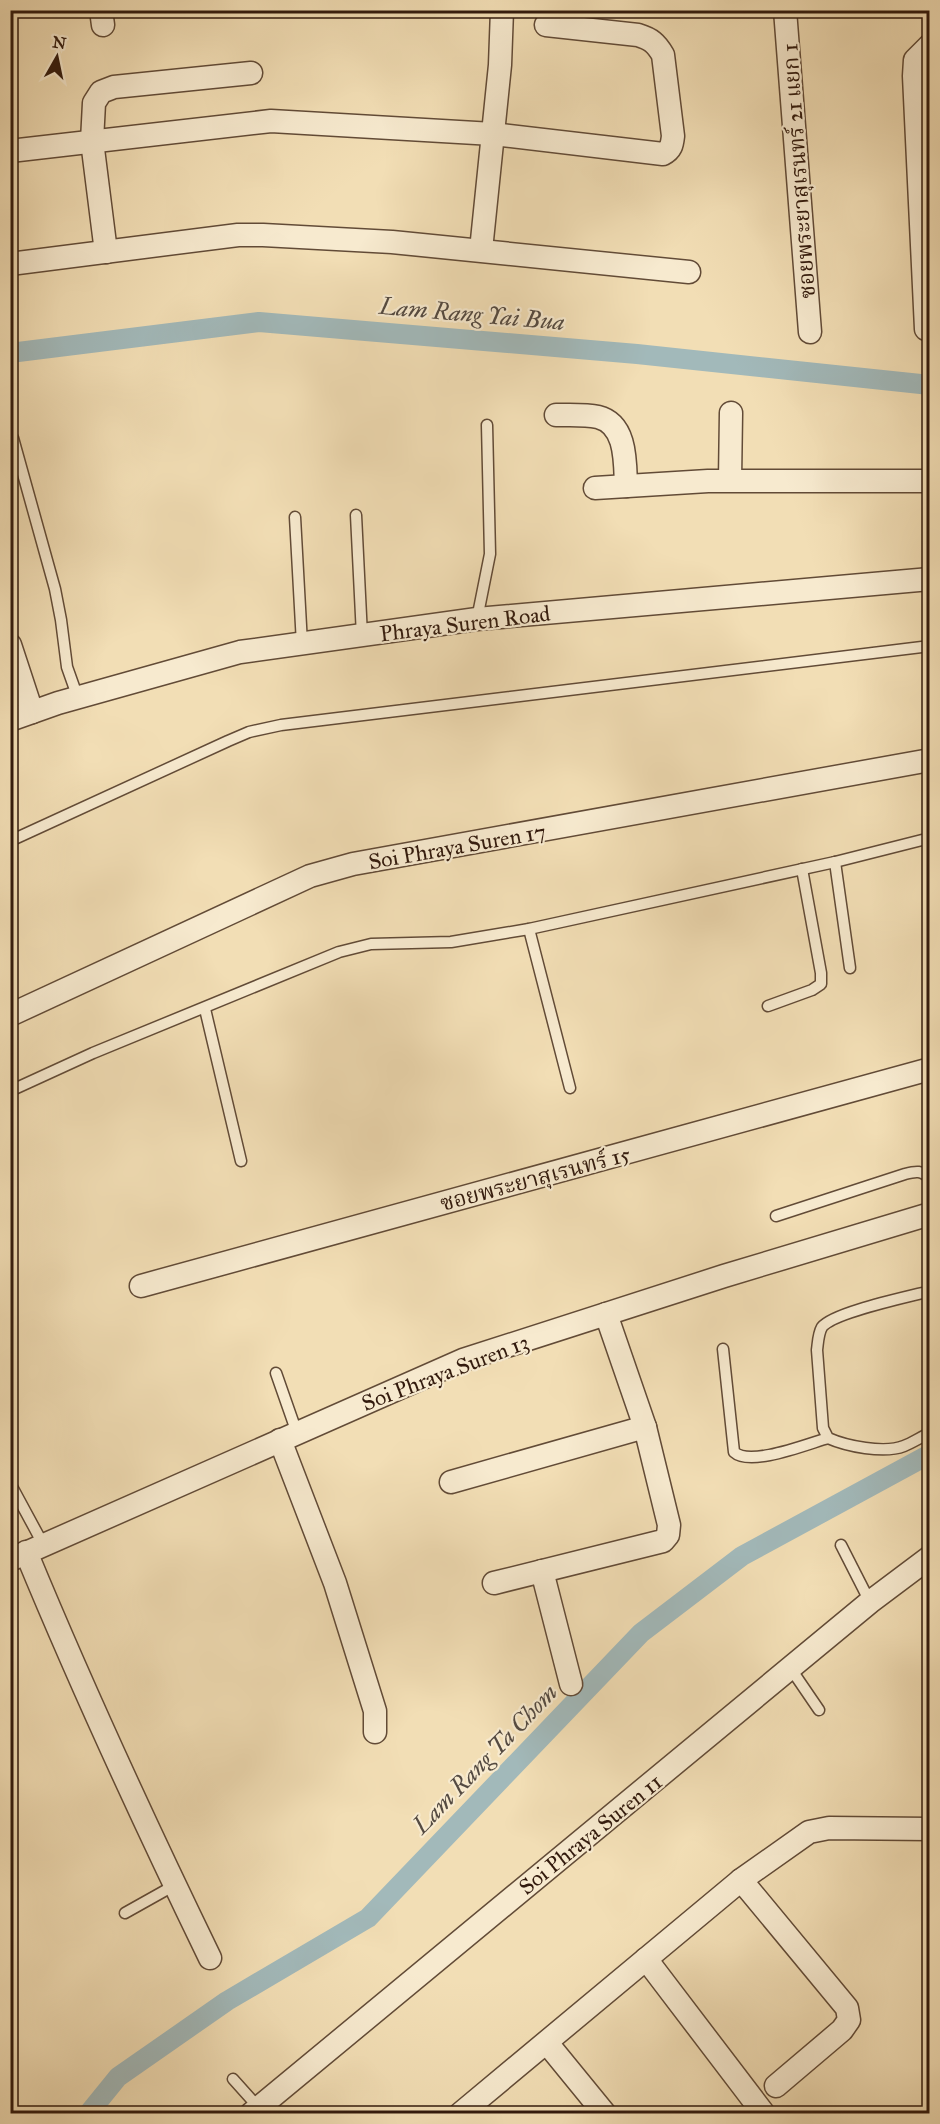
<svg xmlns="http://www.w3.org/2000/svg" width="940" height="2124" font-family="'IM FELL Great Primer','Noto Serif Thai',serif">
  <rect width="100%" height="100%" fill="#f2deb5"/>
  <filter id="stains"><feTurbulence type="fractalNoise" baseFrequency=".00333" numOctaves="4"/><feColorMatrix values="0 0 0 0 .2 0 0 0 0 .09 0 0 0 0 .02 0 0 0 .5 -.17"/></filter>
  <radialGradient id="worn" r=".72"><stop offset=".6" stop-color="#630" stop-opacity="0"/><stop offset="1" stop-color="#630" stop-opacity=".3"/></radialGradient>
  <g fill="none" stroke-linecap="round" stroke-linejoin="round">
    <g stroke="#a2b9ba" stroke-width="20">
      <path d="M10,353L259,322L637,354L930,385"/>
      <path d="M88,2114L118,2077L227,2001L368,1918L641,1633L742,1556L930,1454"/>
    </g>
    <defs>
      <g id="lane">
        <path d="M13,438L55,589L61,620L67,667L78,698"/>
        <path d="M356,515L362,636"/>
        <path d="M295,517L302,644"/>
        <path d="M477,619L490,554L487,425"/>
        <path d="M10,841L228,741L249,732L281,725L930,646"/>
        <path d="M835,862L850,968"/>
        <path d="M529,929L570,1088"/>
        <path d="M768,1006L812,990L821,984V973L802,869"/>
        <path d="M205,1009L241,1161"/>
        <path d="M10,1091L93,1053L339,952L371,944L451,942L529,929L835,862L930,838"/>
        <path d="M776,1216L905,1174C916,1171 922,1170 930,1179"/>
        <path d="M930,1291C908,1297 834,1312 822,1327C818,1334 818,1343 817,1350L823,1428L828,1438C846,1446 884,1454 904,1446C912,1443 921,1437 930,1433"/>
        <path d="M723,1349L734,1452C750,1467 807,1444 828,1438"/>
        <path d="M276,1373L297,1433"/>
        <path d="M10,1483L43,1544"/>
        <path d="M841,1545L870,1602"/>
        <path d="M791,1669L819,1710"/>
        <path d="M125,1913L175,1885"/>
        <path d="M233,2079L259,2108"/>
      </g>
      <g id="street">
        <path d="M101,10L103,25"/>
        <path d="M785,10L810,332"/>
        <path d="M10,151L271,121L493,134L663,154C671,150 672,145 673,136L663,55C656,43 651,39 638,35L546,25"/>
        <path d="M481,250L500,65L502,10"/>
        <path d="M106,252L92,141L94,103L101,92L114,87L251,73"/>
        <path d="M10,264L238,235H263L392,242L689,272"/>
        <path d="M926,329L914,76L915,60L930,45"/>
        <path d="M556,415C569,415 585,414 598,417C627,424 625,463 626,486"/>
        <path d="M730,480L731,413"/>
        <path d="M595,488L708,481H930"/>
        <path d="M10,645L32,712"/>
        <path d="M10,720L58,703L240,652L477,619L930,579"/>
        <path d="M10,1015L310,876L353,864L930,760"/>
        <path d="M141,1286L930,1069"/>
        <path d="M280,1440L335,1583L375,1711V1732"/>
        <path d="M451,1482L645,1427"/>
        <path d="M26,1552C83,1690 145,1824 210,1958"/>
        <path d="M10,1560L463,1360L724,1276L930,1214"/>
        <path d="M542,1571L571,1684"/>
        <path d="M494,1583L663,1541L668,1535L669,1525L645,1427L606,1314"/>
        <path d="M741,1880L847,2008L849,2020L842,2030L776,2086"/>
        <path d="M646,1959L764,2114"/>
        <path d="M547,2043L605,2114"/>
        <path d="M251,2114L870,1602L930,1557"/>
        <path d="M460,2114L741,1880L809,1832L829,1828L930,1829"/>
      </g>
    </defs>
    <use href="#lane" stroke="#624b37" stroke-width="13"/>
    <use href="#street" stroke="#624b37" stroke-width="25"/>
    <use href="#lane" stroke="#f7eacf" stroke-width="10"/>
    <use href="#street" stroke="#f7eacf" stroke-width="22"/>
  </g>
  <g text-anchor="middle" stroke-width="4.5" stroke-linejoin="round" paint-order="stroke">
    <g font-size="22" fill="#321a0d" stroke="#f7eacf">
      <text transform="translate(798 171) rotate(-94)" y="8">ซอยพระยาสุเรนทร์ 21 แยก 1</text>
      <text transform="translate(465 623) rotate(-7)" y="8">Phraya Suren Road</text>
      <text transform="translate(457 846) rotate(-10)" y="8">Soi Phraya Suren 17</text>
      <text transform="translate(535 1178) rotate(-15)" y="8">ซอยพระยาสุเรนทร์ 15</text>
      <text transform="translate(445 1372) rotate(-21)" y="8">Soi Phraya Suren 13</text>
      <text transform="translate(590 1834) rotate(-39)" y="8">Soi Phraya Suren 11</text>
    </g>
    <g font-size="24" font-style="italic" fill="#544a41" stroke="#f7eacf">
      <text transform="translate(472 314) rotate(5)" y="8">Lam Rang Yai Bua</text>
      <text transform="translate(485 1759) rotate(-46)" y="8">Lam Rang Ta Chom</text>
    </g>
  </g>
  <rect width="940" height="2124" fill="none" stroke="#f2deb5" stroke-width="36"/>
  <rect x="12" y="12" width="916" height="2100" fill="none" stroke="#321a0d" stroke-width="3"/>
  <rect x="18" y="18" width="904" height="2088" fill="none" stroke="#321a0d" stroke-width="1.5"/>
  <g transform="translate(57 57) rotate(9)" stroke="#f7eacf" stroke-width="4.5" paint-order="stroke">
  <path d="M0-4.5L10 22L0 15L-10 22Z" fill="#321a0d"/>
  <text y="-9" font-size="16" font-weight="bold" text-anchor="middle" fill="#321a0d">N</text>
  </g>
  <rect width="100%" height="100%" filter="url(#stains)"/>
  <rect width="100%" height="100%" fill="url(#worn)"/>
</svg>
